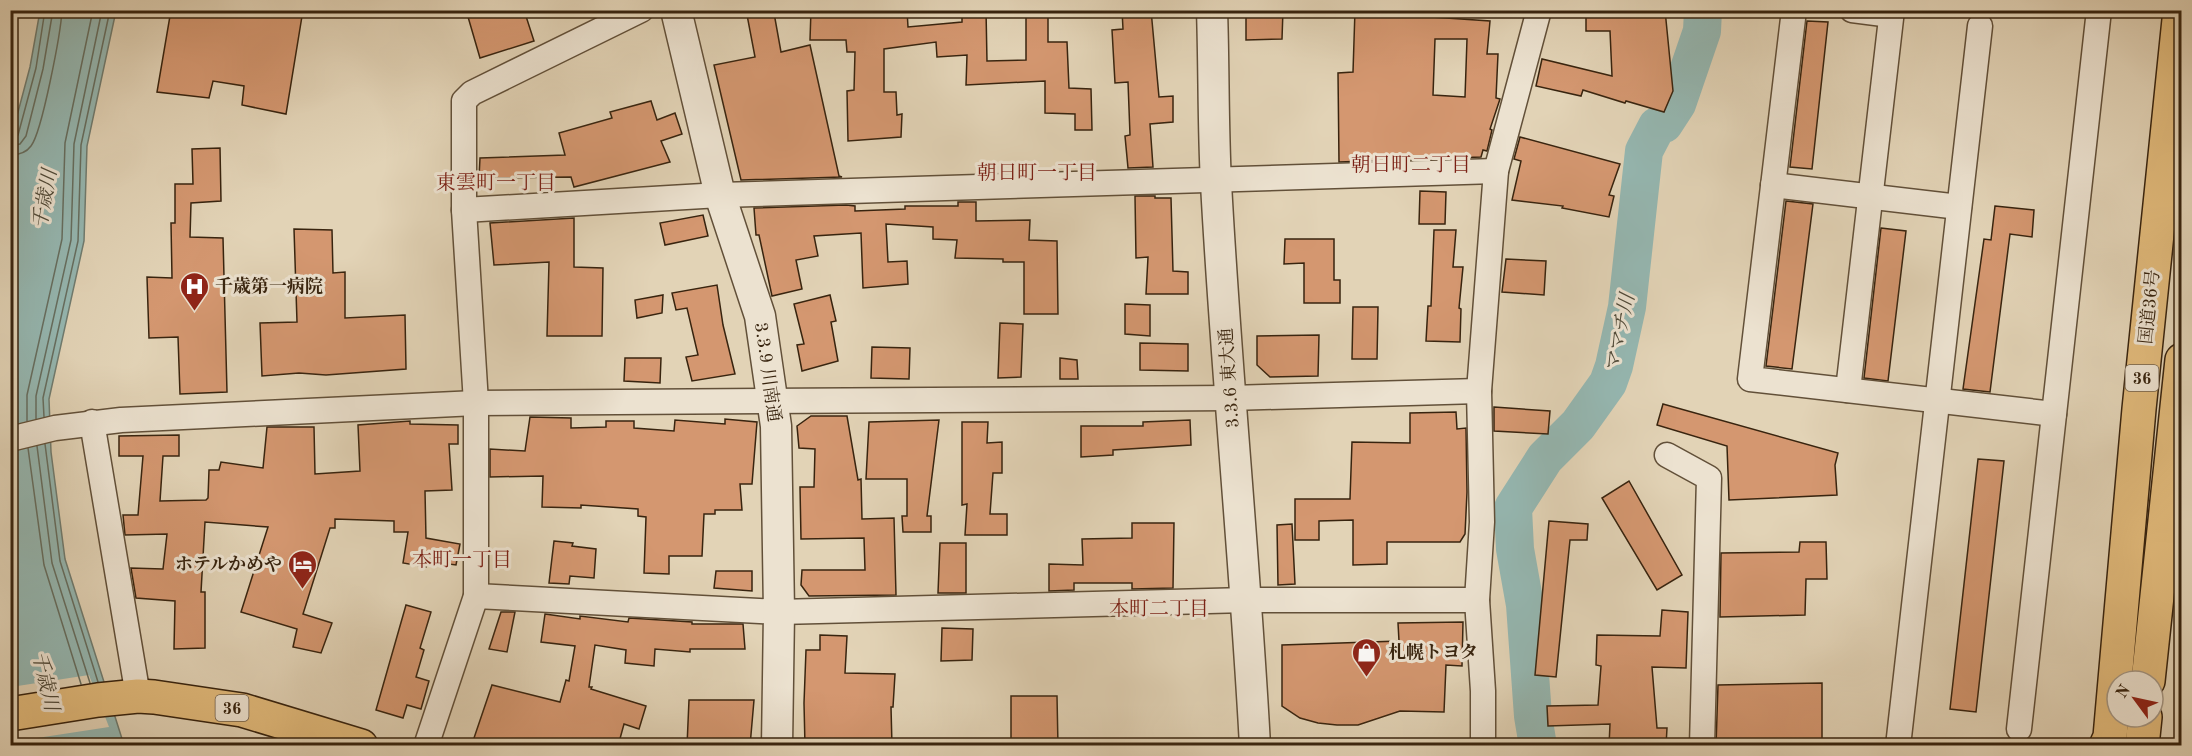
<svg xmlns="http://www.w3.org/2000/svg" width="2192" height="756" font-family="'Old Standard TT','Noto Serif JP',serif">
  <rect width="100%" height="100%" fill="#e2d3b6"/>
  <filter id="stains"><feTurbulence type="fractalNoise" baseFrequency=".00333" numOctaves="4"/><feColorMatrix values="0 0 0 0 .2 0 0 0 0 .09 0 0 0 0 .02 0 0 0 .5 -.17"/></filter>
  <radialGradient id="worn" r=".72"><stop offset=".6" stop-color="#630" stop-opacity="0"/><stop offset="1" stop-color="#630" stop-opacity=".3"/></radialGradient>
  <path fill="#95b7b1" stroke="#707c70" stroke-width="1.5" d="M40,11H116L87,146L84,241L49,399L51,452L65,559L124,745L12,746L11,742L10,142L30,67Z"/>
  <path fill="#e2d3b6" d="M89,675L109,727L11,742V687Z"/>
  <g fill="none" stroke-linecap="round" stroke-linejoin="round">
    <g stroke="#666e60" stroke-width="1.5">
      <path d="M10,139L18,135L36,68L45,10"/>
      <path d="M10,146L20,144L26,136L43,69L53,10"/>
      <path d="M10,155C19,155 26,153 31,146C42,132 61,32 62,10"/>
      <path d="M44,417L43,398L78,241L81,145L110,10"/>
      <path d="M36,419V396L71,240L74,144L102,10"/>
      <path d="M27,421V395L62,239L65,143L93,10"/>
      <path d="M45,444L60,561L98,682"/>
      <path d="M37,446L52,563L90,683"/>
      <path d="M28,448L44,565L81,684"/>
    </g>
    <path stroke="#707c70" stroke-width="6" d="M2181,746L2177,739L2182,704"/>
    <path stroke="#95b7b1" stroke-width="38" d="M1538,746L1533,716L1525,605L1515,549L1513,508L1545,458L1578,425L1608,383L1614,366L1627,307L1644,151L1657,126L1664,124L1677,104L1702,31L1703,10"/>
  </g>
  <g fill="#d49770" stroke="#38240f" stroke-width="1.5" fill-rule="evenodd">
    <path d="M171,10H303L286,114L242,105L244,86L213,81L209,98L157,92Z"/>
    <path d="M466,10H524L534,41L480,58Z"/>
    <path d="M811,10H907L908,27L962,22V10H986L987,61L1026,60V10H1048V42H1067L1069,88L1091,89L1092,130H1075V114L1045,113V81L966,85L967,55L937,57L936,42L884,49V92H896L897,115L902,114L901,137L848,141L847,91L854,90L855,52H847L846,40H810Z"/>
    <path d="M1122,10H1151L1159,97L1173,96V122L1150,124L1153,167L1128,168L1125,136L1130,135L1128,82L1115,83L1112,30L1123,29Z"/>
    <path d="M1246,10H1283L1282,39L1246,40Z"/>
    <path d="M1355,10L1432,11V17L1490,21L1487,54H1498L1496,98L1500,99L1490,129L1492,130L1487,151L1483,150L1481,157L1339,162L1338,73L1353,72ZM1435,39H1467L1465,97L1433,95Z"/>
    <path d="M1586,10H1665L1673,91L1664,112L1626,101L1625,103L1583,90L1581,96L1536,86L1542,59L1612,76L1610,31H1586Z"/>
    <path d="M774,13L781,52L810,45L839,176L842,177L741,180L714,65L755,57L747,15Z"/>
    <path d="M1807,21L1828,22L1812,169L1790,167Z"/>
    <path d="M651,101L657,120L675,113L682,134L661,141L670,162L574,187L571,177L479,178L480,158L565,155L559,133L612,118L610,112Z"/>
    <path d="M1520,137L1620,164L1609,195L1614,196L1609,217L1562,208L1563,206L1512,200L1521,161L1514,159Z"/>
    <path d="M220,148L221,201L191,203L190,237L223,238L227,392L180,394L178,337L149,338L147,277L172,278L171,223H175V184H193L192,149Z"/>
    <path d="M1420,191L1446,192L1445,224H1419Z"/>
    <path d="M1135,196H1155V198H1171L1173,271L1188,272V294H1146L1148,257L1136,258Z"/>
    <path d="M1786,201L1813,204L1792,369L1766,366Z"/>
    <path d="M958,202H976V221L1030,220L1029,240L1057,241L1058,314H1024V262H1003V259L955,258L957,240L933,239V227L886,224L888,262L907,261L908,284L863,288L861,233L814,236L818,256L796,260L802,289L772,296L759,235H756L754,208L846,205L855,206V211L905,209V206H958Z"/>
    <path d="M1995,206L2034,210L2032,237L2010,234L1990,392L1963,389L1984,239L1991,240Z"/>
    <path d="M703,215L708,236L665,245L660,223Z"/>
    <path d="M574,218V267L603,268L602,336H547L549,262L494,265L490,223Z"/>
    <path d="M1881,228L1906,231L1888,381L1864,378Z"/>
    <path d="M294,229L332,230L333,273L345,272V318L405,315L406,369L326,375L299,373L262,376L260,323L297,322Z"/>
    <path d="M1434,230H1456L1453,267H1463L1459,308L1461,309L1460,342L1426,341L1428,306H1431Z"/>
    <path d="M1285,239H1334V280H1340V303H1304V263L1284,264Z"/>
    <path d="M1506,259L1546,261L1544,295L1502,292Z"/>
    <path d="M717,285L723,325L735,374L692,381L686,357L698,355L687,308L676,310L672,293Z"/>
    <path d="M663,295L662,313L637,318L635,300Z"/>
    <path d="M830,295L836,321L831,322L838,361L802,371L797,345L804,344L794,304Z"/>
    <path d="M1125,304L1150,305V336L1125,334Z"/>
    <path d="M1353,307H1378L1377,359H1352Z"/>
    <path d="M1000,323L1023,324L1021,377L998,378Z"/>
    <path d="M1319,335L1318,376L1270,377L1257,365V336Z"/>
    <path d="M1140,343L1188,344V371L1140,370Z"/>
    <path d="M872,347L910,348L909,379L871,378Z"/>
    <path d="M625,358H661L660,383L624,381Z"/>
    <path d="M1060,358L1077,360L1078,379H1060Z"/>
    <path d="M1663,404L1838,453L1835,465L1837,495L1729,500L1727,446L1657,425Z"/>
    <path d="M1494,407L1550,411L1548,434L1494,431Z"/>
    <path d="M1456,412L1457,429L1466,428L1467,492L1465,534L1460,542H1387V564L1353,565V520L1319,521V540H1295V499H1350L1352,442L1410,443V413Z"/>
    <path d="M811,416H847L858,480L861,479L862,519L894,518L896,595L809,596L801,585L802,570H865L864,538L801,539L800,487H814L815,449L799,448L797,426Z"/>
    <path d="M530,417L571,418V428L606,427V421H634V428L674,431L675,420L725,424V419L757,422L752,484H740L742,510H715V514H704L702,556H669V574L644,573L646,517L638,516V509L581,505V508L542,507L543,476L490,477V449L525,451Z"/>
    <path d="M939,420L927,516H931V532H903L902,516H907V479H866L869,422Z"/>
    <path d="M1190,420L1191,445L1113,450V455L1081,457V426H1143V422Z"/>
    <path d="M410,421V424L458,425V444H449L452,490L425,491L426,538L460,544L456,565L427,561L426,567L403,563L408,532H394V521L335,519V528H330L303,614L332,623L321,653L293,647L297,629L241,612L268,527L205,522L201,592H205V648L174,649L175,601L136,598L131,568L163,569L167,534L125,535L123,515H138L143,456H119V436L179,435V456H163L160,501L206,500L208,498L209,470H219L221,462L263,468L267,427H314L315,474L360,471L358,425Z"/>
    <path d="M962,422H988L987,443L1002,442V473H993L990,514H1007V535H965L967,504L962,505Z"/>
    <path d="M1978,459L2004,461L1976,712L1950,709Z"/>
    <path d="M1629,481L1682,575L1657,590L1602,498Z"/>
    <path d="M1549,521L1588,524L1587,540H1570L1556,677L1535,675Z"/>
    <path d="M1132,523H1174L1173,588L1132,589V583H1074V590L1049,591V564L1083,565L1082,539L1132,538Z"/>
    <path d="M1292,524L1295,584L1278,585L1277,525Z"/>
    <path d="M554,541L573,543L572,546L596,549L594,578L570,576L569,584L549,583Z"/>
    <path d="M1800,542H1826L1827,579H1806L1805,615L1720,617L1721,553L1799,552Z"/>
    <path d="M940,543H966V593H938Z"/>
    <path d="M716,571H752V591L714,588Z"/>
    <path d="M406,605L431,612L420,648L424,650L416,677L429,681L421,709L407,705L403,718L376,710Z"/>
    <path d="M1662,610L1688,612L1686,668L1652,667L1657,728H1667L1666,746H1609L1610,724L1548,726L1547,706L1598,705L1601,666L1596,665L1597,635L1660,636Z"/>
    <path d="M501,612H515L507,652L489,649Z"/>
    <path d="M545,614L580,619V616L628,622L629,618L692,622V624H743L745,649H690V652L655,649L654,666L625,663L626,650L595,645L589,687H592L591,689L646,706L639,729L624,724L618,746H492L473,741L492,685L560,702L566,680L569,681L575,646L541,642Z"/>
    <path d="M1463,622L1462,666L1446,665L1444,712L1400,711L1358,725H1337L1318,723L1300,718L1282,706V645L1399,641L1398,623Z"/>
    <path d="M942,628L973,629L972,660L941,661Z"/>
    <path d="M820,635L847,636L845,673L895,674L893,707H891L892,746H805L804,703L806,650H820Z"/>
    <path d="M1822,683V746H1716L1718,685Z"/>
    <path d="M1011,696H1057L1058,746H1011Z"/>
    <path d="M689,700H754L750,746H687Z"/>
  </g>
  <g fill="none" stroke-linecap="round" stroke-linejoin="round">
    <defs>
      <g id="minor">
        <path d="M1794,10L1750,379L2054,414"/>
        <path d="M1852,10L1891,15"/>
        <path d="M1773,185L1959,207"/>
        <path d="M464,210L720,195L1496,171"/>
        <path d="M1848,390L1892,10"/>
        <path d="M92,422L138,696"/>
        <path d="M10,439L55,428L121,420L476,403L1230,398L1479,391"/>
        <path d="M1667,455L1709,478L1702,746"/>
        <path d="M476,596L779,612L1247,600H1477"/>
        <path d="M2019,729L2099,10"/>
        <path d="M426,746L476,596V403L464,210V101L472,93L641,10"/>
        <path d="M1483,746V691L1477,600L1482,522L1479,391L1496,171L1539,10"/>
        <path d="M1898,746L1980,26"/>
      </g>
      <g id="tertiary">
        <path d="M676,10L720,195L760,316L776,426L779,612L777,746"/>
        <path d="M1212,10C1214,68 1213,126 1216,183C1226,371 1245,558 1255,746"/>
      </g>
      <g id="trunk">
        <path d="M2148,681L2182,360"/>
        <path d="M10,714L98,700L138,696L154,697L242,710L361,746"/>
        <path d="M2106,746L2110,737L2139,409L2180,10"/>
        <path d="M2142,746L2145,717"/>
      </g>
    </defs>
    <use href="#minor" stroke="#625039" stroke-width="27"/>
    <use href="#tertiary" stroke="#625039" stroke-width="33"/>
    <use href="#trunk" stroke="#38240f" stroke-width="36"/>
    <use href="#minor" stroke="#ece2d0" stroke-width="24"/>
    <use href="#tertiary" stroke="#ece2d0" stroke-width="30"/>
    <use href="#trunk" stroke="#e1ba7b" stroke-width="33"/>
  </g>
  <defs>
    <symbol id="hospital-pin" viewBox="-11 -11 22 30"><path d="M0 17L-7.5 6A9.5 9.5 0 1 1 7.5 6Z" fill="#8f2418" stroke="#ece2d0"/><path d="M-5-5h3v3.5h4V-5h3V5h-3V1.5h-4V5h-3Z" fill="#fff"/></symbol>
    <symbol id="hotel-pin" viewBox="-11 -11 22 30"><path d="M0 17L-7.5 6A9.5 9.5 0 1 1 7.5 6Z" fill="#8f2418" stroke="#ece2d0"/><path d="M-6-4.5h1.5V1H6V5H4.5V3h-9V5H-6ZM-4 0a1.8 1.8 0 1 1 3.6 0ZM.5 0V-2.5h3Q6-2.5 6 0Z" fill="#fff"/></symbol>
    <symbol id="shop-pin" viewBox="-11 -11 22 30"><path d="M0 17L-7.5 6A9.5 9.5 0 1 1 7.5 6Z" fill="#8f2418" stroke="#ece2d0"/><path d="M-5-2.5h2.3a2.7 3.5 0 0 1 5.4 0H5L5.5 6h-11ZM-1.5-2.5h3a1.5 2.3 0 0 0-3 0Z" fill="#fff"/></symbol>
  </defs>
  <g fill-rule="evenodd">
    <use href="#hospital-pin" x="178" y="270" width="33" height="45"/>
    <use href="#hotel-pin" x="286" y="548" width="33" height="45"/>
    <use href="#shop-pin" x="1350" y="636" width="33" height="45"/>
  </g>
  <g text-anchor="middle" stroke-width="6" stroke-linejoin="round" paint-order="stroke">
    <g fill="#ece2d0" stroke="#6e5d49" stroke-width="1.5">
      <rect x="2125.5" y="365" width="33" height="26" rx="4.5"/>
      <rect x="215.5" y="695" width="33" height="26" rx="4.5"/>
    </g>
    <g font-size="16" font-weight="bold" fill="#38240f">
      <text x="2142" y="384">36</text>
      <text x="232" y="714">36</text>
    </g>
    <g font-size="18" font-weight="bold" fill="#38240f" stroke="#ece2d0" text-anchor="start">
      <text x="215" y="292">千歳第一病院</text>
      <text x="282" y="570" text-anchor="end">ホテルかめや</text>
      <text x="1388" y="658">札幌トヨタ</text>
    </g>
    <g font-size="18" fill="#38240f" stroke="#ece2d0">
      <text transform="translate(2149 307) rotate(-84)" y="6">国道36号</text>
      <text transform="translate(768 372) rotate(82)" y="6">3.3.9 川南通</text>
      <text transform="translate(1229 378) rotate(-94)" y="6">3.3.6 東大通</text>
    </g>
    <g font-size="20" fill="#7a1f14" stroke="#ece2d0">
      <text x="1411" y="171">朝日町二丁目</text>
      <text x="1037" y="179">朝日町一丁目</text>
      <text x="496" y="189">東雲町一丁目</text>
      <text x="462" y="566">本町一丁目</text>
      <text x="1159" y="615">本町二丁目</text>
    </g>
    <g font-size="20" font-style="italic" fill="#4f4938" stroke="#ece2d0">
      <text transform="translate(44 199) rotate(-80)" y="7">千歳川</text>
      <text transform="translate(1619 333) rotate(-78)" y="7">ママチ川</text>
      <text transform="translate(46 681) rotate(77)" y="7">千歳川</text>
    </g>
  </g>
  <rect width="2192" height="756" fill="none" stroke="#e2d3b6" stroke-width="36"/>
  <rect x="12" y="12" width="2168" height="732" fill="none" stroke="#38240f" stroke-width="3"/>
  <rect x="18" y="18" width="2156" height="720" fill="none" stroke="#38240f" stroke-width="1.5"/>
  <g transform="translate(2135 699) rotate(303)"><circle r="28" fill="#ece2d0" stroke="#a49683" stroke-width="1.5"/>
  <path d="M0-4.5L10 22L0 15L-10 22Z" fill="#8f2418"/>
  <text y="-9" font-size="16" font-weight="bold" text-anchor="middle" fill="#38240f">N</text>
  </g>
  <rect width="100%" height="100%" filter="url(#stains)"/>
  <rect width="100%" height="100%" fill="url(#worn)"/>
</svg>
